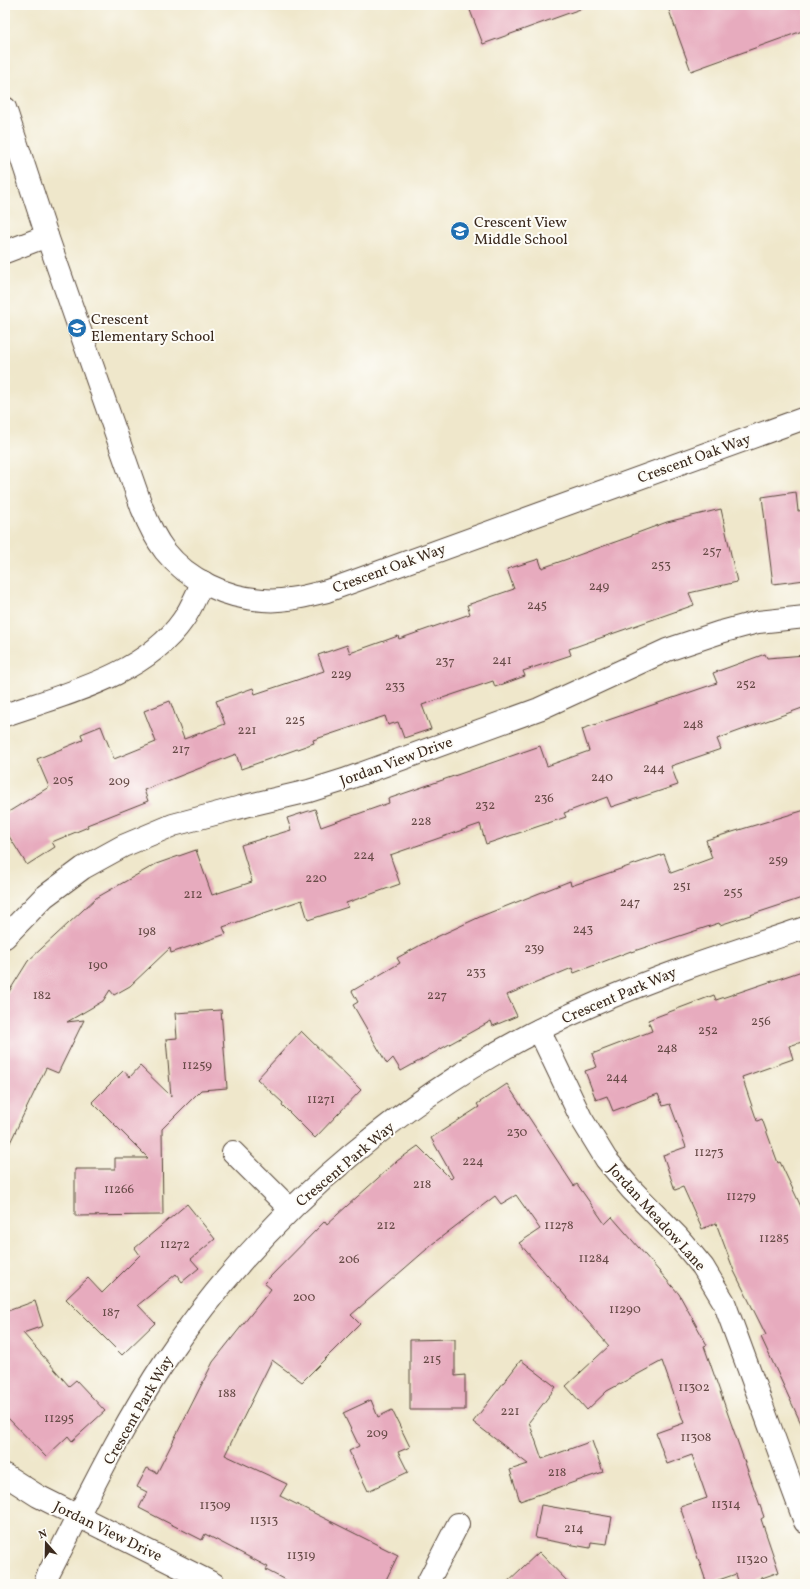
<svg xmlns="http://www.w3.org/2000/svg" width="810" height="1589" font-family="Vollkorn,serif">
  <rect width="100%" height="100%" fill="#fdfcf7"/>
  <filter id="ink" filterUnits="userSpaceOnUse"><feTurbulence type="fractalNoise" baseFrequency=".025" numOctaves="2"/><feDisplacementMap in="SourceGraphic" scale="8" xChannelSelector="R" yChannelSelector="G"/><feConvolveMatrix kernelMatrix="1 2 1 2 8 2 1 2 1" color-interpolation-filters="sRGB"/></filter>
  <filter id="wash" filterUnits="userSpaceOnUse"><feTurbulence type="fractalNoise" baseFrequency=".012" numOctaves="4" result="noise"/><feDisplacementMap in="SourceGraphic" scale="16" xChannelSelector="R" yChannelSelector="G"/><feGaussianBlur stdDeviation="0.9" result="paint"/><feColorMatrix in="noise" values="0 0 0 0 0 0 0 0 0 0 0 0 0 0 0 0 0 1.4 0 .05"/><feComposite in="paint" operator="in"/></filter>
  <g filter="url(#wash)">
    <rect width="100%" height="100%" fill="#efe7cb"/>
    <g id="blocks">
      <g fill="#e7abbe">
        <path d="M468,5H583V8L483,44Z"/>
        <path d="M667,5H805V30L691,71Z"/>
        <path d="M796,492L798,511L805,510V546L801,547L805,580L773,584L762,497Z"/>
        <path d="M721,509L737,582L689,593L694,605L569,649L571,655L523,671L525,676L495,687L493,681L422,705L431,729L404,738L398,722L388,725L385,716L313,740L314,743L241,769L236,754L144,790L148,801L87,825L88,827L52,842L55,847L27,865L5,830V814L49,787L37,759L83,740L81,734L101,726L114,759L156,742L144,711L170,701L184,739L225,724L216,701L253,688L255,694L324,671L318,655L347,645L350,653L398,636L399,639L470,614L467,605L514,589L507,569L539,559L542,568L632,536V535L667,522Z"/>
        <path d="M765,654L767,658L805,655V707L717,739L721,749L671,766L678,785L611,807L607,797L564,813L566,817L486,844L480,824L390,855L400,884L346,903L348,907L308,920L302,900L223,927L226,934L171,953L170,948L130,986L114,995L110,990L103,1001L67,1022L84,1020L58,1073L46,1068L5,1153V998L28,961L96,898L156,864L196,850L212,895L252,882L241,845L291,830L287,818L315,809L321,827L389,803L388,799L540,746L547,766L589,751L582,729L717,683L713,673Z"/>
        <path d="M805,810V897L720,925L719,923L631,952V951L574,973L572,968L507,995L517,1016L493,1026L491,1021L401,1071L393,1058L387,1064L353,1005L358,1002L352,991L400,963L397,958L428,941L484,915L570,881L571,886L664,854L671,873L712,858L706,840Z"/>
        <path d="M805,970V1041L789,1046L793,1059L742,1077L757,1121L762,1119L778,1163L780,1162L805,1215V1432L761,1337L766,1335L734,1271L716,1223L702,1229L683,1187L675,1190L663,1155L686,1147L670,1104L663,1106L658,1094L613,1111L607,1096L596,1100L585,1071L597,1067L592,1054L652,1031L648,1020L714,995L716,1000Z"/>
        <path d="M221,1010L227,1088L201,1090L162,1129L163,1215L75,1216V1169H115V1158H148L92,1102L123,1071L130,1077L140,1066L171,1096L166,1039L177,1038L175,1013Z"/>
        <path d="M301,1031L361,1090L315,1138L282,1105L283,1103L257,1079Z"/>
        <path d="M507,1084L574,1186L577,1184L605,1224L612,1217L679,1294L707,1345L704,1346L764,1517L761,1519L779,1572L745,1584H739L736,1574L707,1584L680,1507L707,1498L692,1455L667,1464L656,1433L684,1423L662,1361L607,1391L587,1410L566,1386L609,1346L519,1243L540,1229L516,1195L501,1204L495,1196L427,1248V1249L351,1315L360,1324L302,1382L272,1360L225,1455L287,1484L280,1496L398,1555L384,1584H293L266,1570L268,1567L205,1534L202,1540L139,1508L147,1492L137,1487L147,1468L157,1473L213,1362L271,1289L264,1283L325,1221L327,1224L397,1161L418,1146L451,1179L453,1177L431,1138L479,1107L477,1104Z"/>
        <path d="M187,1204L215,1239L191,1259L199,1268L182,1282L176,1274L138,1305L155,1323L122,1355L66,1299L88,1278L102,1293L140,1255L135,1248Z"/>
        <path d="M35,1301L43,1326L23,1333L69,1386L76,1380L105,1411L72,1441L68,1436L46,1457L5,1415V1312Z"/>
        <path d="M455,1339V1376L465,1375V1410H410V1340Z"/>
        <path d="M521,1360L556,1387L529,1422L542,1459L592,1441L603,1472L520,1501L510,1470L528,1464L473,1422Z"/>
        <path d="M371,1400L378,1417L392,1410L410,1447L398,1452L408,1472L368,1491L349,1451L359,1446L343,1413Z"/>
        <path d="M541,1505L612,1517L607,1544L591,1542L590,1548L535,1538Z"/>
        <path d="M539,1552L570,1584H505Z"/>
      </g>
    </g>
  </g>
  <g filter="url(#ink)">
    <use href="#blocks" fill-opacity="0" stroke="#564638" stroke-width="1"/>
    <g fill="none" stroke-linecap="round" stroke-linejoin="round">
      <defs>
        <g id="minor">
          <path d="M5,108L47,236L142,508C148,523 155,538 165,551C188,580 227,598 263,600C285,602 306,596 327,591L805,418"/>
          <path d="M5,252L47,236"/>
          <path d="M5,715C65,694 145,675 183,620C191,609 196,595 203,582"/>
          <path d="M5,937L44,897L83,868L123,846L173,825L241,807L309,791L344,780L539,709L667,650L721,632L758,622L805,617"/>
          <path d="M539,1030L581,1118L606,1159L631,1189L678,1237L703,1267L724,1302L805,1522"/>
          <path d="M233,1152L290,1209"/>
          <path d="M5,1475L38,1496L214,1584"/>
          <path d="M45,1584L47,1577C85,1503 121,1427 167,1358C267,1209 424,1077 590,1006C660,975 732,952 805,928"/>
          <path d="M427,1584L458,1524"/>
        </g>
      </defs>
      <use href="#minor" stroke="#564638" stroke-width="24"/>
      <use href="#minor" stroke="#fff" stroke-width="22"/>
    </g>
  </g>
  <defs>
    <symbol id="school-disc" viewBox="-11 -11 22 22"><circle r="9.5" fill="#1f6fb2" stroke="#fdfcf7"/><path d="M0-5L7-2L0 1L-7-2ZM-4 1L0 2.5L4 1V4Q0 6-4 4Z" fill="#fff"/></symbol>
  </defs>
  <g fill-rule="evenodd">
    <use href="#school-disc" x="449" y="220" width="22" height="22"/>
    <use href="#school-disc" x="66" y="317" width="22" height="22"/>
  </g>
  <g text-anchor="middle" stroke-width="4" stroke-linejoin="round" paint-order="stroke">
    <g font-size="13" fill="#664a46">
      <text x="712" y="555">257</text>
      <text x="661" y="569">253</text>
      <text x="599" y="590">249</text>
      <text x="537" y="609">245</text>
      <text x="502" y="664">241</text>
      <text x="445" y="665">237</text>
      <text x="341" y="678">229</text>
      <text x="746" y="688">252</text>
      <text x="395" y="690">233</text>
      <text x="295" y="724">225</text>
      <text x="693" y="728">248</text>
      <text x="247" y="734">221</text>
      <text x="181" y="753">217</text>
      <text x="654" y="772">244</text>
      <text x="602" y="781">240</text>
      <text x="63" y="784">205</text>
      <text x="119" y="785">209</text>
      <text x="544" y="802">236</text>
      <text x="485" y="809">232</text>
      <text x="421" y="825">228</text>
      <text x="364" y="859">224</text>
      <text x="778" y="864">259</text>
      <text x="316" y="882">220</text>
      <text x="682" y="890">251</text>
      <text x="733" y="896">255</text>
      <text x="193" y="898">212</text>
      <text x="630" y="906">247</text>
      <text x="583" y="933">243</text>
      <text x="147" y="935">198</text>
      <text x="534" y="952">239</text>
      <text x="98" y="969">190</text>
      <text x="476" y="976">233</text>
      <text x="42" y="999">182</text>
      <text x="437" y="999">227</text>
      <text x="761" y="1025">256</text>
      <text x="708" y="1034">252</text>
      <text x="667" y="1052">248</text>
      <text x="197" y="1069">11259</text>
      <text x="617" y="1081">244</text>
      <text x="321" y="1103">11271</text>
      <text x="517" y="1136">230</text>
      <text x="709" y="1156">11273</text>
      <text x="473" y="1165">224</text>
      <text x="422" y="1188">218</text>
      <text x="119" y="1193">11266</text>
      <text x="741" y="1200">11279</text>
      <text x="386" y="1229">212</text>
      <text x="559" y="1229">11278</text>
      <text x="774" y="1242">11285</text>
      <text x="175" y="1248">11272</text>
      <text x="594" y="1262">11284</text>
      <text x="349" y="1263">206</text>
      <text x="304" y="1301">200</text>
      <text x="625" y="1313">11290</text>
      <text x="111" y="1316">187</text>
      <text x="432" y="1363">215</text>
      <text x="694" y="1391">11302</text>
      <text x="227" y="1397">188</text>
      <text x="510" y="1415">221</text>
      <text x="59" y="1422">11295</text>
      <text x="377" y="1437">209</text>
      <text x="696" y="1441">11308</text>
      <text x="557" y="1476">218</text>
      <text x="726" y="1508">11314</text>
      <text x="215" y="1509">11309</text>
      <text x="264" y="1524">11313</text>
      <text x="574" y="1532">214</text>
      <text x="301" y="1559">11319</text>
      <text x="752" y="1563">11320</text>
    </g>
    <g font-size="15" fill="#3b2a1e" stroke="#fdfcf7" text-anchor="start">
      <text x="474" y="227">Crescent View<tspan x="474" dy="17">Middle School</tspan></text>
      <text x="91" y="324">Crescent<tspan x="91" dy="17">Elementary School</tspan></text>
    </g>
    <g font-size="15" fill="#3b2a1e" stroke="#fdfcf7">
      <text transform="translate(694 458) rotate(-20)" y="5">Crescent Oak Way</text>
      <text transform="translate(389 568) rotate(-20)" y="5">Crescent Oak Way</text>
      <text transform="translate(396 761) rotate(-20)" y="5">Jordan View Drive</text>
      <text transform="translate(619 995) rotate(-23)" y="5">Crescent Park Way</text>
      <text transform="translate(345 1164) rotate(-40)" y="5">Crescent Park Way</text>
      <text transform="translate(657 1217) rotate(48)" y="5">Jordan Meadow Lane</text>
      <text transform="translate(138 1410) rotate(-60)" y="5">Crescent Park Way</text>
      <text transform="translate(108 1531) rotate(26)" y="5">Jordan View Drive</text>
    </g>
  </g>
  <rect width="810" height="1589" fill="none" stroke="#fdfcf7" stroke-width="20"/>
  <g transform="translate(46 1543) rotate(340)" stroke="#fdfcf7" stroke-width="3" paint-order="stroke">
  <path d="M0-3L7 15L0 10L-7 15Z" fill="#3b2a1e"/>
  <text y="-6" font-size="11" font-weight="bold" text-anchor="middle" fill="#3b2a1e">N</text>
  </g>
</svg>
